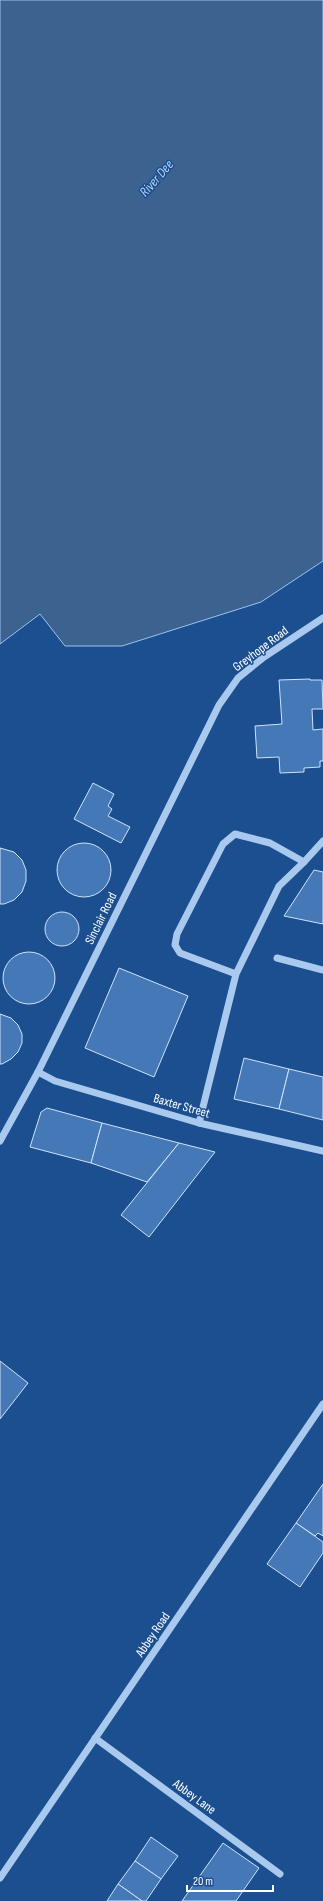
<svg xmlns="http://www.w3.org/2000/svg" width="323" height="1901" font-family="'Sofia Sans Condensed',sans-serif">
  <rect width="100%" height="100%" fill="#1b4f8f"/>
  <path fill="#3c6290" stroke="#9cc4f0" d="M0,0H323V561L261,602L122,646H65L40,614L0,644Z"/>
  <g fill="#4478b7" stroke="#cfe3fa">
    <path d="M310,679V680H322L323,709H312L313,730L323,729V761H320V767L304,768V772L280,773L279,757L257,758L255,726L282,724L279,680Z"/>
    <path d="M93,783L114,794L108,806L112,809L108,816L130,827L121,843L74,819Z"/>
    <circle cx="84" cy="870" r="27"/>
    <path d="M0,848L14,852L22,860L26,870V881L22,892L14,900L4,904H0Z"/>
    <path d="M314,870L323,872V924L284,916Z"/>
    <circle cx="62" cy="929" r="17"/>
    <circle cx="29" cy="978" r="26"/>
    <path d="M119,968L188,996L154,1077L85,1048Z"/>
    <path d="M0,1014L11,1018L18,1025L22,1034V1043L18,1052L11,1059L2,1064H0Z"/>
    <path d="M244,1058L289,1069L279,1109L234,1099Z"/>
    <path d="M289,1069L323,1077V1120L279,1109Z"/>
    <path d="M47,1108L102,1123L91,1163L30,1147L41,1112Z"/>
    <path d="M102,1123L179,1143L147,1182L91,1163Z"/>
    <path d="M179,1143L215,1152L149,1237L121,1215Z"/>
    <path d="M0,1361L28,1383L0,1419Z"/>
    <path d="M323,1484V1536L318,1533L315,1536L296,1523Z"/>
    <path d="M296,1523L323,1542V1553L300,1587L267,1564Z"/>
    <path d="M151,1837L178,1856L161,1879L135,1861Z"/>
    <path d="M223,1843L259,1868L236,1901H182Z"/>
    <path d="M135,1861L161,1879L146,1901H142L118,1884Z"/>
    <path d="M118,1884L142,1901H107Z"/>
  </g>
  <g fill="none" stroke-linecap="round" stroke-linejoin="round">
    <g stroke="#a9c9ee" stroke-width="7">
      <path d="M304,862L323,841"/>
      <path d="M277,958L323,970"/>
      <path d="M38,1072L55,1081L199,1123L323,1151"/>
      <path d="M199,1123L236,974L279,886L304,862L270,843L235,834L223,844L177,934L175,945L180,953L236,974"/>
      <path d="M0,1141L38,1072L219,705L238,678L264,657L323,618"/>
      <path d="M95,1738L280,1874"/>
      <path d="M0,1878L323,1404"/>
    </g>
  </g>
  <g text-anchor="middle" stroke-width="3" stroke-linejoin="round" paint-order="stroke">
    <g font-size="13" fill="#fff" stroke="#1b4f8f">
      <text transform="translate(260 648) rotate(-37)" y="5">Greyhope Road</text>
      <text transform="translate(100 918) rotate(-64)" y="5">Sinclair Road</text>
      <text transform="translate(182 1105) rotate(16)" y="5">Baxter Street</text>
      <text transform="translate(152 1634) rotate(-56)" y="5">Abbey Road</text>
      <text transform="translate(195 1796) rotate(36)" y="5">Abbey Lane</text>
    </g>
    <g font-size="14" font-style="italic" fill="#b5d3f5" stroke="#1b4f8f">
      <text transform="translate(156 178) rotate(-49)" y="5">River Dee</text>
    </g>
  </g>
  <path d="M187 1885v6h86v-6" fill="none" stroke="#ffffff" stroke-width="2"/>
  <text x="193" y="1885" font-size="12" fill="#ffffff" stroke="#1b4f8f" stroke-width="3" paint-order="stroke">20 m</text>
</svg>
